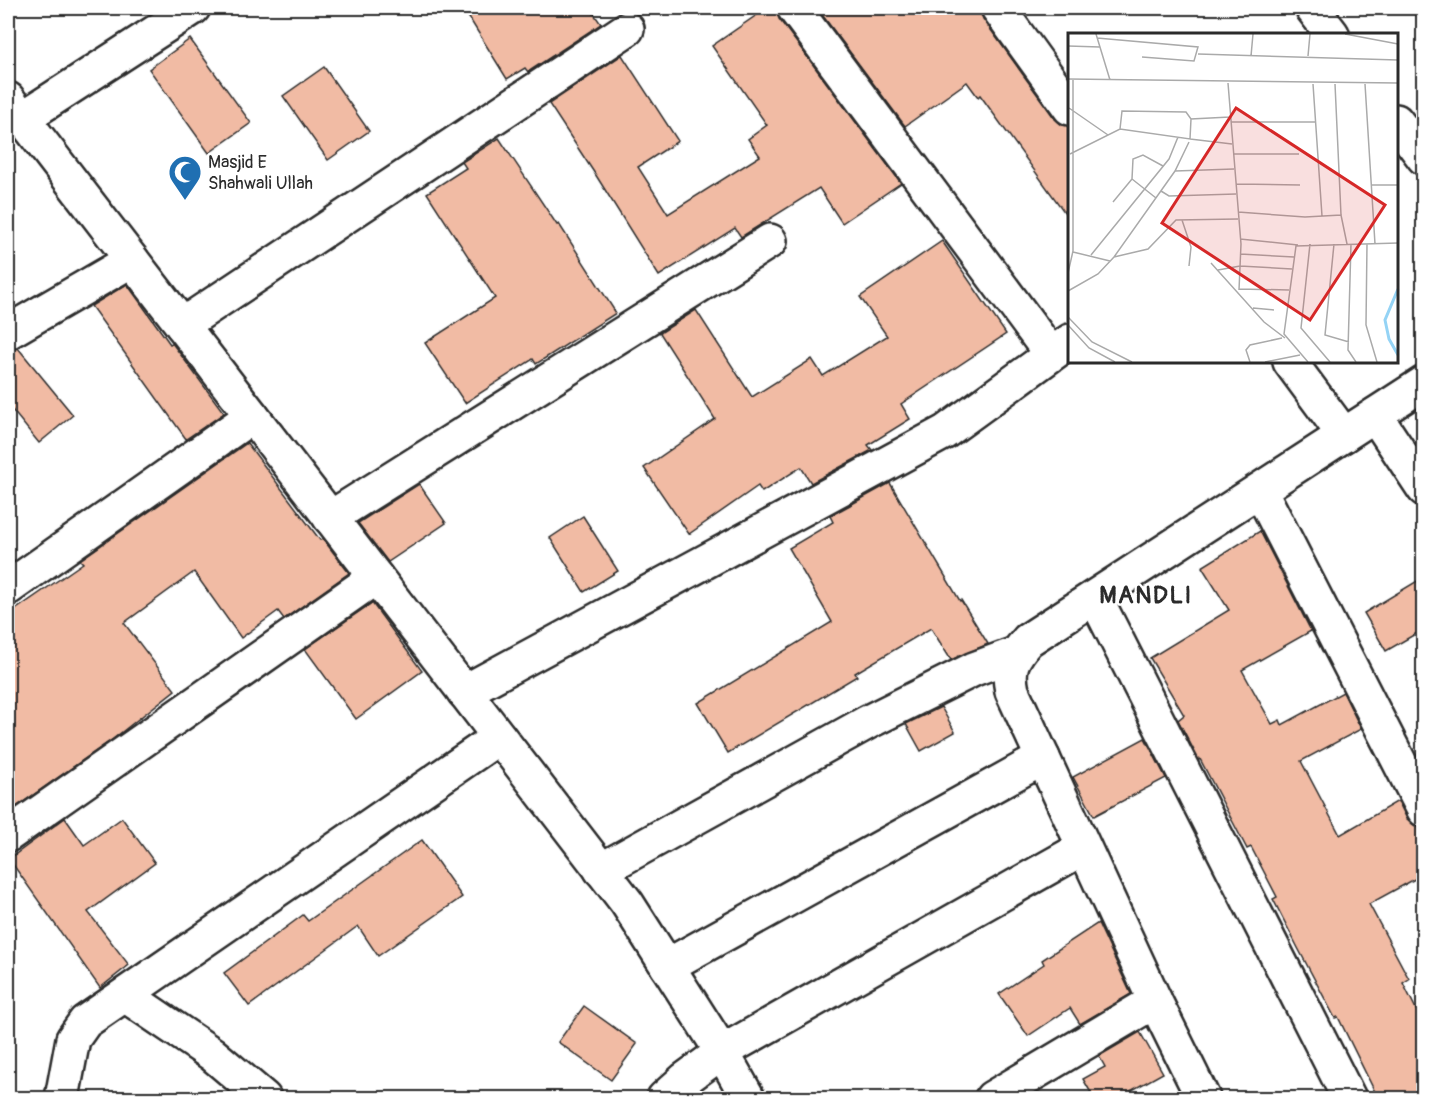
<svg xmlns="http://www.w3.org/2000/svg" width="1431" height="1106" font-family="Pangolin,sans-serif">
  <rect width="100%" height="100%" fill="#fff"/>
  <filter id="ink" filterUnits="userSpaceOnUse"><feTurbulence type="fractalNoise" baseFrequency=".0167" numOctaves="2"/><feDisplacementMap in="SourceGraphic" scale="12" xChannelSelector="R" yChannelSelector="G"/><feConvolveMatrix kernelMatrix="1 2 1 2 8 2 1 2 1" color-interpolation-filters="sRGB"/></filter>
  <g filter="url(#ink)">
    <g fill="#f1bba4" stroke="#2b2b2b" stroke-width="1.5">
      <path d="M463,8H590L601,24L528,72L525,68L507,79Z"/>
      <path d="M767,8H776L779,19L901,183L842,223L819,188L741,237L735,228L659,276L597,177L549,104L622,55L678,141L638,167L668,214L760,156L748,139L767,125L712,46Z"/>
      <path d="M817,8H980L983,19L1055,119L1062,125L1070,126V220L980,95L978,97L967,82L905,126Z"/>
      <path d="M190,39L251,123L209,153L149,69Z"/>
      <path d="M324,67L369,131L328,160L283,96Z"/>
      <path d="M499,138L557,225L559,224L616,313L536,364L533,359L465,403L425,343L495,298L427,193L466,168L462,162Z"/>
      <path d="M942,241L1006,334L901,404L910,419L868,445L872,450L811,483L801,467L762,492L758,486L689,534L644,468L715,419L660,333L696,310L752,397L812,359L823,376L887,336L860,297Z"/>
      <path d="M127,284L170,344L172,343L224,413L186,439L91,306Z"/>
      <path d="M18,348L73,415L39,443L8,405V351Z"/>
      <path d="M247,443L320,540L323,539L349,573L284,619L278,611L241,638L194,572L124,623L175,690L113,739L16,807L8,795V615L83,563L80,560Z"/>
      <path d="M890,483L960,601L961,600L988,644L951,660L931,628L855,673L857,676L728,753L698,703L832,622L789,548L833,522L830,516Z"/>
      <path d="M419,484L446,523L388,562L358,523Z"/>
      <path d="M583,516L618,571L584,592L550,538Z"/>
      <path d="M1260,531L1311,631L1242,670L1272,724L1280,720L1282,725L1343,692L1361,729L1301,761L1340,835L1398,801L1407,819L1417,827L1424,838V874L1369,904L1409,979L1403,983L1424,1025V1098H1378L1338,1017L1335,1018L1298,948L1273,899L1277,897L1251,847L1247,849L1200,759L1199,760L1178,720L1184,715L1150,658L1229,610L1202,567Z"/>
      <path d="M1424,577V629L1386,651L1364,613Z"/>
      <path d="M372,603L422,671L356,719L305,649Z"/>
      <path d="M941,707L955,732L921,751L906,724Z"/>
      <path d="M1145,738L1166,778L1094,816L1073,777Z"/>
      <path d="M65,818L84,845L122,818L155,863L88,912L129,965L100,988L9,859Z"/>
      <path d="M422,840L462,897L378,956L358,926L249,1006L224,973L303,915L308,921Z"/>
      <path d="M1098,923L1131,994L1080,1024L1070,1008L1028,1036L999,994L1044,964L1042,960Z"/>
      <path d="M584,1006L637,1044L611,1080L558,1042Z"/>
      <path d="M1140,1032L1163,1073L1118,1098H1094L1083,1079L1105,1067L1099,1056Z"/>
    </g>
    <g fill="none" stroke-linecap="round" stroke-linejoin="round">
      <defs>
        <g id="minor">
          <path d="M794,8L1051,354"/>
          <path d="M998,8L1070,108"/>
          <path d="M1312,8L1332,34"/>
          <path d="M8,99L627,903L722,1052L748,1098"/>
          <path d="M23,118L193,8"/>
          <path d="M1396,121L1424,158"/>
          <path d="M182,325L627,29"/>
          <path d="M8,332L132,260"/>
          <path d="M1290,362L1344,435"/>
          <path d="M1375,415L1424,489"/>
          <path d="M1260,490L1424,810"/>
          <path d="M330,518L770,241"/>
          <path d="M8,588L252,416"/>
          <path d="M1095,597L1349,1098"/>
          <path d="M464,692L945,432L1070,341"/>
          <path d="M8,835L376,577"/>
          <path d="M601,870L868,722L974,669L1015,654"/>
          <path d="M667,966L1043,758"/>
          <path d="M125,995L212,1054L264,1098"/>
          <path d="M62,1098L73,1039L85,1022L499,737"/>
          <path d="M664,1098L685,1079L722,1052L1083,848"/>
          <path d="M992,1098L1155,1001"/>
          <path d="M1203,1098L1155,1001L1012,691C1007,668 1012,658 1028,640L1424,383"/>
        </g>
      </defs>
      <use href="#minor" stroke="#2b2b2b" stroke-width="38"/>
      <use href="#minor" stroke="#fff" stroke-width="33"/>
    </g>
  </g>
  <defs>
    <symbol id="mosque-pin" viewBox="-11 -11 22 30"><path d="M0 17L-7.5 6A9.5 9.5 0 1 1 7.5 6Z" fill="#1f6fb2" stroke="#fff"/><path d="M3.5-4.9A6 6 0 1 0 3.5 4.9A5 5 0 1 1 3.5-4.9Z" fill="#fff"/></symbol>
  </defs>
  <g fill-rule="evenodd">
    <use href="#mosque-pin" x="166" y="153" width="38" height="52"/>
  </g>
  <g text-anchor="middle" stroke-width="4.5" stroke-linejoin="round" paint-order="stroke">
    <g font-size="18" fill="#2b2b2b" stroke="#fff" text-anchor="start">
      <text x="208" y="168">Masjid E<tspan x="208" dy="21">Shahwali Ullah</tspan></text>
    </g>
    <g font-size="24" font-weight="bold" letter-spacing="1.5" fill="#2b2b2b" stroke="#fff">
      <text x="1146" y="603">MANDLI</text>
    </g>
  </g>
  <g transform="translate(1068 33)">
    <rect width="330" height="330" fill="#fff"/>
    <path fill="none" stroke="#94d3f5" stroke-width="3" d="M330,256L317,287L321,306L330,322"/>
    <path fill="none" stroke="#aaa" stroke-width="1.5" d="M28,1L42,47M277,1L330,11M29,5L130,14L126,28L74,24M0,13L32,14M130,21L330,27M183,23L185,1M240,23L242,1M0,46L330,50M160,50L173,211L171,257M245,51L254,183M297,51L307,211M1,75L40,102M163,89H248M52,96L54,78L118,79L123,86M122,106L164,111M2,121L52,96L122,106L123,86L162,84M165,121H231M107,138L166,136M168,151L232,152M303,152H330M93,158L101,163L168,161M88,165L64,146L65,126L75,122L95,133M45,169L64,146M170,179L237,184L273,182L267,51M273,182L279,211M114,187L123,214L121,233M172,206L230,212M242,211L233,295L262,329M266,211L257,302L281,309M283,211L280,317L288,329M299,211L298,292L309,329M5,219L42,228M172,221L226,224M23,222L101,126L110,104M46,224L80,216L108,187L170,186M143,230L196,289L217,305M150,237L172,233L224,236M0,240L5,218V46M171,256L221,257M0,258L30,241L46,224L107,138L121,109M185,275L206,277M0,284L24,309L64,329M0,292L21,315L47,329M182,329L178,317L182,312L214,305M197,329L232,322M240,329L216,301L228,213L330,210"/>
    <path fill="#d62828" fill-opacity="0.15" stroke="#d62828" stroke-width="3" d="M168,75L317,172L242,287L94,190Z"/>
    <rect width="330" height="330" fill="none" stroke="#2b2b2b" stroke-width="3"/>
  </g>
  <rect width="1431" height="1106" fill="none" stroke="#fff" stroke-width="30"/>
  <rect x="15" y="15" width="1401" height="1076" fill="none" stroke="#2b2b2b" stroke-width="2" filter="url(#ink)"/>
</svg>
